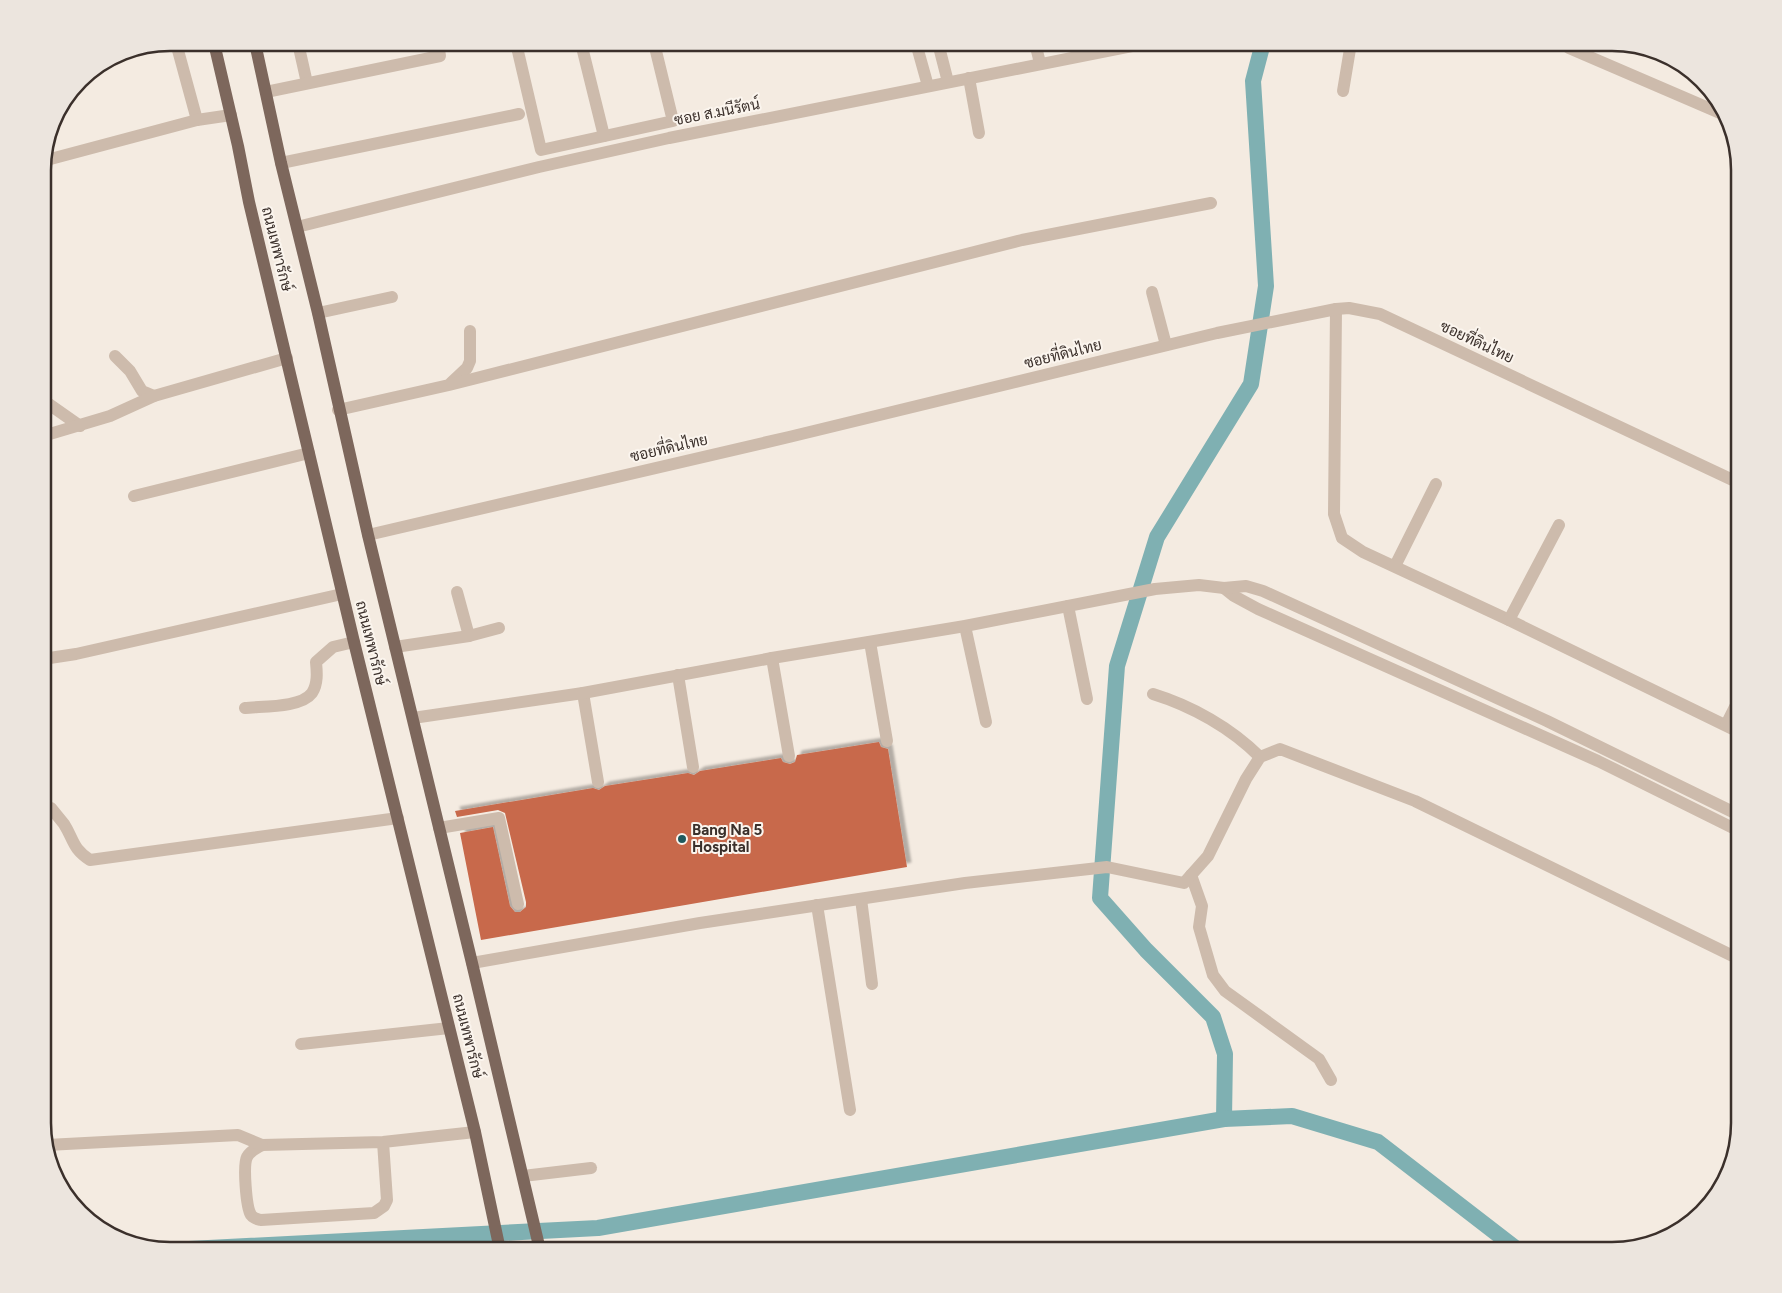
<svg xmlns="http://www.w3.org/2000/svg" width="1782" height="1293" font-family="Figtree,Sarabun,sans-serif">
  <defs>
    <filter id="shadow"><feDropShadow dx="4.5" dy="-4.5" stdDeviation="1" flood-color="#0004"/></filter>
  </defs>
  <rect width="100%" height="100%" fill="#f4ebe1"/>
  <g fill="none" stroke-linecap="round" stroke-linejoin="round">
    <g stroke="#7fb0b2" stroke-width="16">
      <path d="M1224,1119L1225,1054L1213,1017L1146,950L1100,898L1117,666L1157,537L1251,384L1266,286L1253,81L1263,43"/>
      <path d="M170,1250L598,1228L1224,1119L1292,1116L1378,1142L1518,1250"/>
    </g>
  </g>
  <path fill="#c8694b" filter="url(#shadow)" d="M879,742L881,747L888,749L907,867L481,940L460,833L493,827L510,906L515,912H520L526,907V902L505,813L498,810L457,817L455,811L593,788L599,790L605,786L688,773L694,775L700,771L781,758L783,762L790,764L795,762L797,755Z"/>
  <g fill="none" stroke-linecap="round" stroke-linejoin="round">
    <g stroke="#cdbbac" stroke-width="12">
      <path d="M176,43L197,120"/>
      <path d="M298,43L307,83"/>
      <path d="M516,43L541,150L673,121L654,43"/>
      <path d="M581,43L604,136"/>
      <path d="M916,43L928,86"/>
      <path d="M938,43L948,82"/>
      <path d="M1035,43L1040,63"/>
      <path d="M1561,43L1569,48L1727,116"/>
      <path d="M969,78L979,133"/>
      <path d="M1343,91L1351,43"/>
      <path d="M266,92L440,56L438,43"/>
      <path d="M43,161L197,120L231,115"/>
      <path d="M281,163L519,114"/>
      <path d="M297,227L539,167L669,138L1147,43"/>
      <path d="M1152,292L1166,345"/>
      <path d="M1336,309L1334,514L1342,538L1363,552L1509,620L1739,732"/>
      <path d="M318,313L392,297"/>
      <path d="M115,356L130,371L142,391L154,396"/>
      <path d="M451,383L467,368L470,361V331"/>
      <path d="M43,400L80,426"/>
      <path d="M338,410L449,385L1022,240L1211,203"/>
      <path d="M43,436L110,416L154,396L287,358"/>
      <path d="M134,496L309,453"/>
      <path d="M368,535L789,437L1217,333L1336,309L1349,308L1380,314L1739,483"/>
      <path d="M1395,566L1436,484"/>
      <path d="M1224,588L1234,596L1258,609L1598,761L1739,831"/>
      <path d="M457,592L469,636"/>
      <path d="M1068,606L1087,699"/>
      <path d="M1509,620L1559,525"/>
      <path d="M965,626L986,722"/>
      <path d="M870,642L887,741"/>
      <path d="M395,647L469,636L499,628"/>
      <path d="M772,658L789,756"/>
      <path d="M43,659L76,654L342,594"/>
      <path d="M678,675L693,767"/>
      <path d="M583,693L598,782"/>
      <path d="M1153,694C1192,706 1231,728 1260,757"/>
      <path d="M245,708C262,706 301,708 312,693C318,684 317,672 316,662L333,647L354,642"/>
      <path d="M413,718L583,693L772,658L965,626L1155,589L1199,585L1224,588L1246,586L1263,591L1547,721L1739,815"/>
      <path d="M1726,725L1739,699"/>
      <path d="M43,806L51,808C55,813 60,819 64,824C74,840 72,848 90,860L398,818"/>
      <path d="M439,828L499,818L518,904"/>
      <path d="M1191,875L1202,906L1199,927L1213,975L1225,991L1319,1059L1331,1080"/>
      <path d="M861,899L872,984"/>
      <path d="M817,905L850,1110"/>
      <path d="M472,963L700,923L965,883L1107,867L1184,883L1208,856L1246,779L1260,757L1280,749L1415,801L1739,959"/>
      <path d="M301,1044L449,1028"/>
      <path d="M383,1142L387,1200L384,1206L374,1213L261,1220C257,1219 254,1219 251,1215C246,1207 243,1165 247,1157C250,1151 257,1148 262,1145L383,1142L475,1132"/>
      <path d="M47,1145L238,1135L262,1145"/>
      <path d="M523,1176L591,1168"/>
    </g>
    <g stroke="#7d675c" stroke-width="12">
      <path d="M214,43L238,146L249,202L354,642L475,1132L500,1250"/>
      <path d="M255,43L281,163L318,313L368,535L472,963L540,1250"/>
    </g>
  </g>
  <circle fill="#1f5a5e" stroke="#fbf5ee" stroke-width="2" cx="682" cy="839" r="5"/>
  <g text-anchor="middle" stroke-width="4" stroke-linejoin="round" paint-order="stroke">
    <g font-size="15" fill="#3b302b" stroke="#fbf5ee">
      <text transform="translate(717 112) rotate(-11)" y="5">ซอย ส.มนีรัตน์</text>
      <text transform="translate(277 249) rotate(76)" y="5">ถนนเทพารักษ์</text>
      <text transform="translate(1477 342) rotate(25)" y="5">ซอยที่ดินไทย</text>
      <text transform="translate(1063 354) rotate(-14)" y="5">ซอยที่ดินไทย</text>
      <text transform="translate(669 448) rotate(-13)" y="5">ซอยที่ดินไทย</text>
      <text transform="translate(371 643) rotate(76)" y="5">ถนนเทพารักษ์</text>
      <text transform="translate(468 1036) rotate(76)" y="5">ถนนเทพารักษ์</text>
    </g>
    <g font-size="15" font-weight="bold" fill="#3b302b" stroke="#fbf5ee" text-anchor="start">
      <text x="692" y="835">Bang Na 5<tspan x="692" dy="17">Hospital</tspan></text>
    </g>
  </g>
  <path d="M0 0H1782V1293H0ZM170 51H1612A119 119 0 0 1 1731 170V1123A119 119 0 0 1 1612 1242H170A119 119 0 0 1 51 1123V170A119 119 0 0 1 170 51Z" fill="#ece5de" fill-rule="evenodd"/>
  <path fill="none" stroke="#3b302b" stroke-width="2.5" d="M170 51H1612A119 119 0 0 1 1731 170V1123A119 119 0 0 1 1612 1242H170A119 119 0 0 1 51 1123V170A119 119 0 0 1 170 51Z"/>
</svg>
